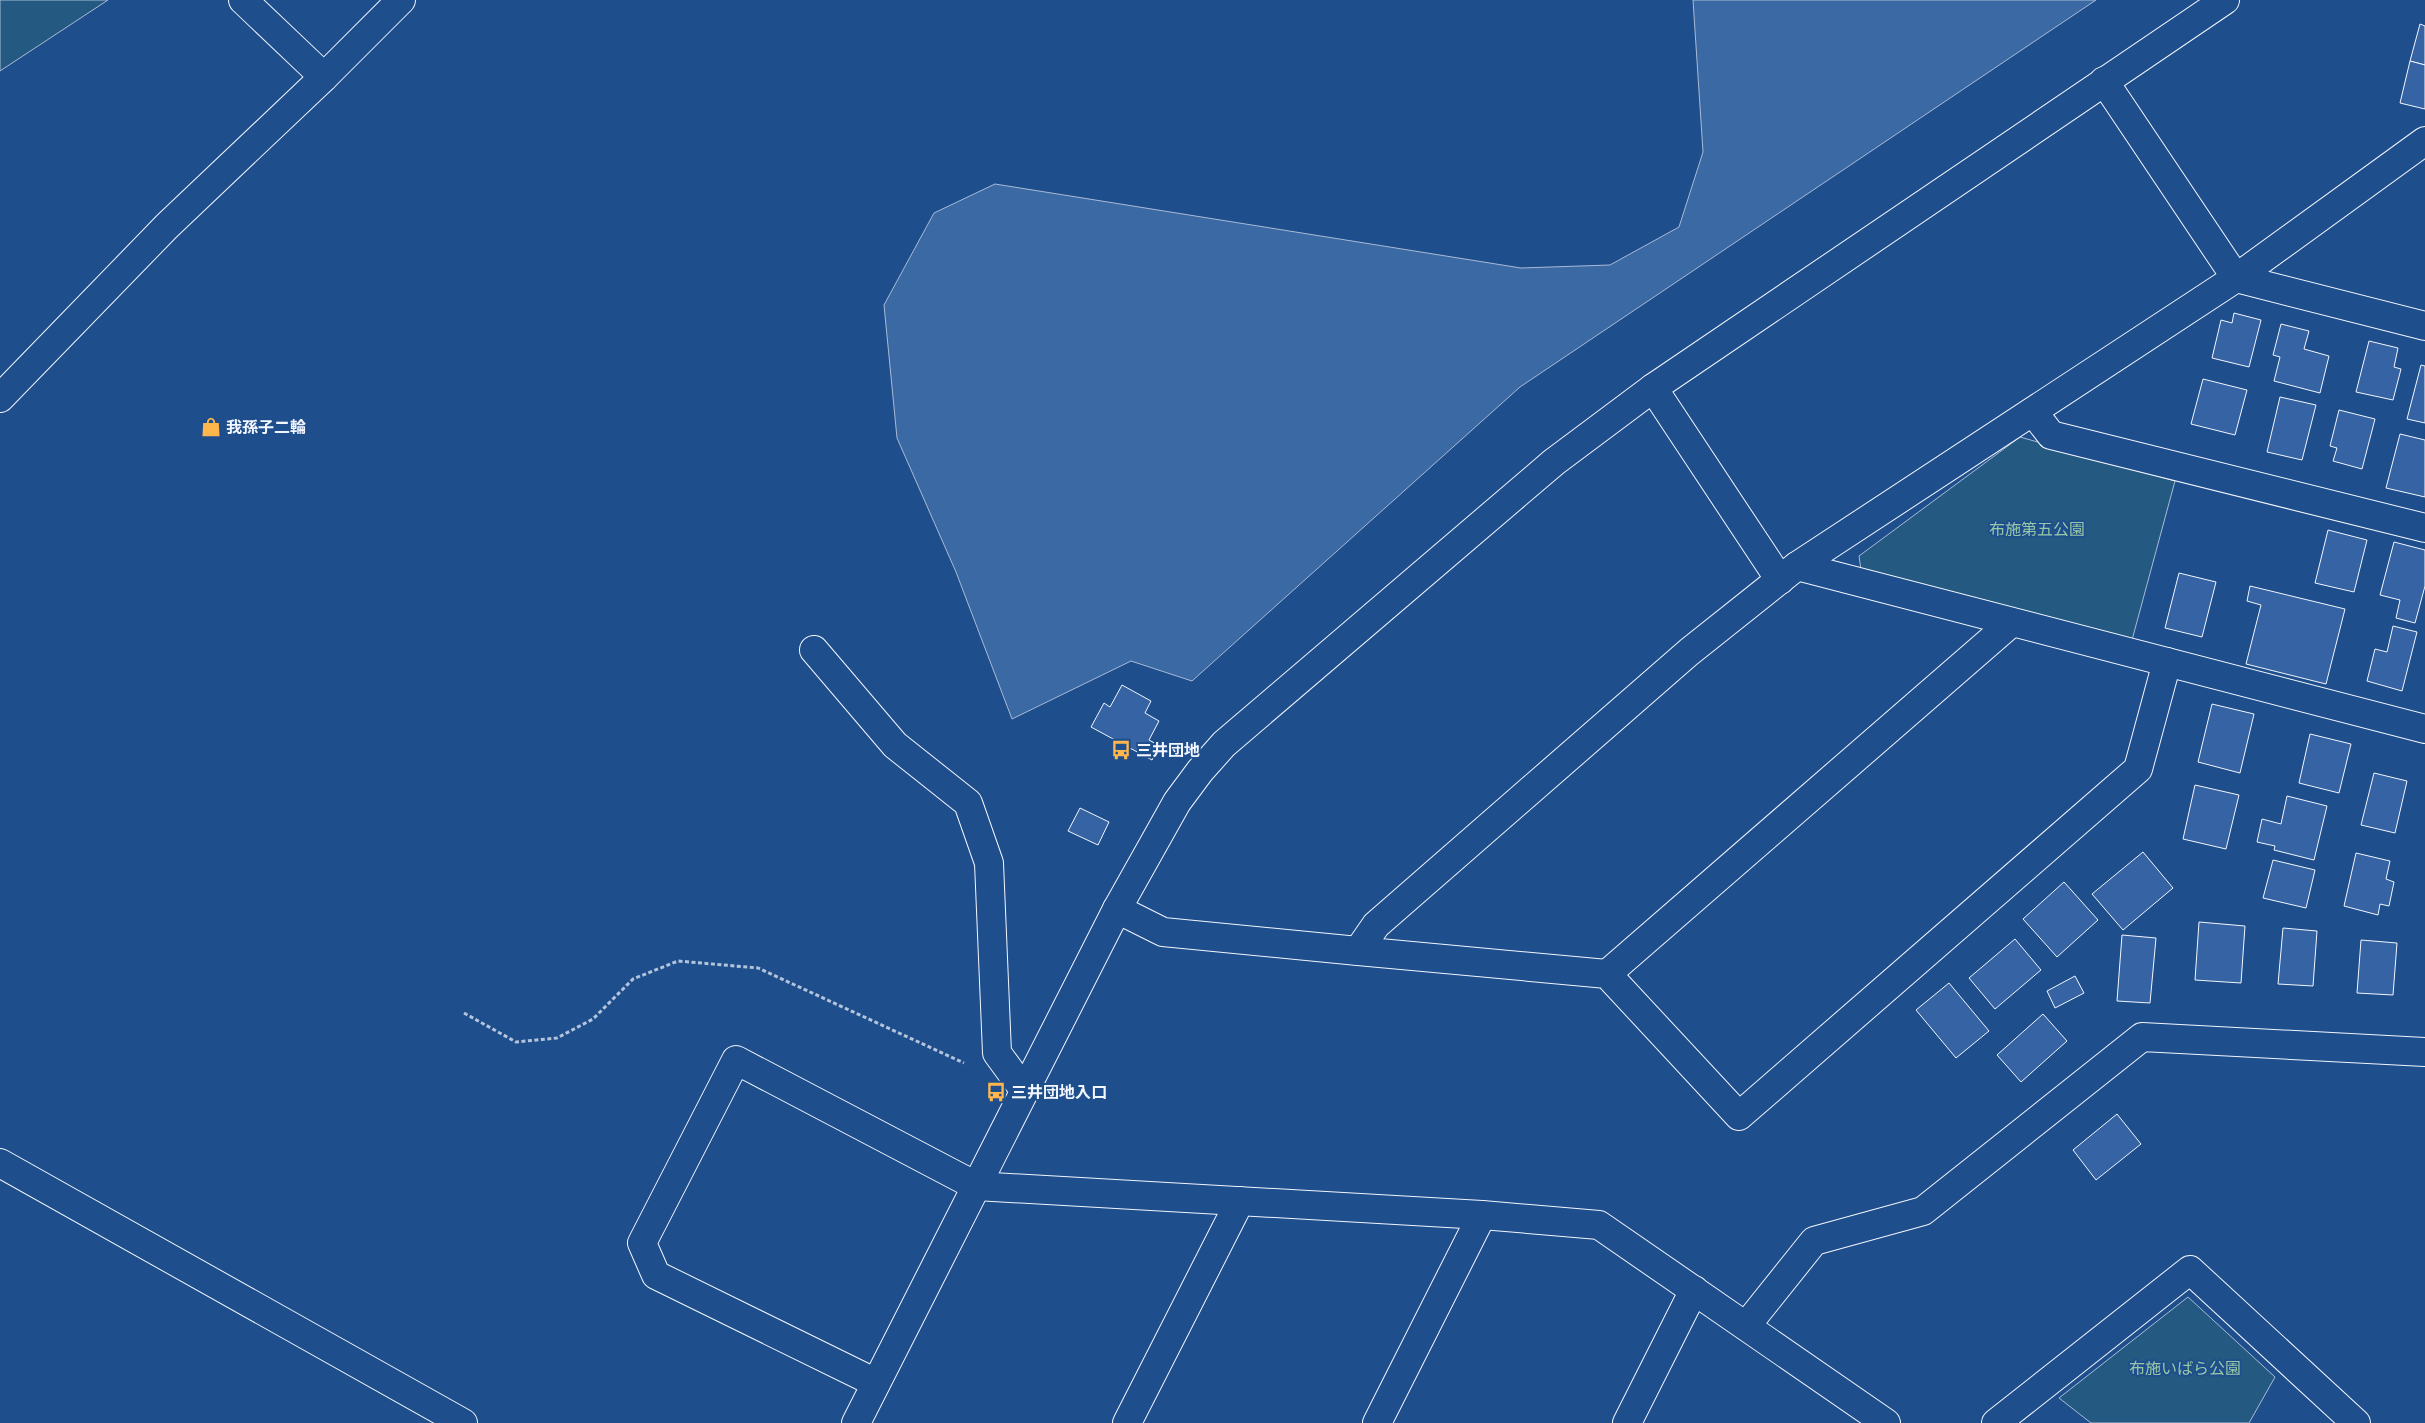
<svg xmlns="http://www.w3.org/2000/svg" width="2425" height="1423" font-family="'Fira Sans','Noto Sans JP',sans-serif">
  <rect width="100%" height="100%" fill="#1f4e8c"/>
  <g fill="#245a82" stroke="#a8bbd7">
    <path d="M0,0H108L0,71Z"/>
    <path d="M2020,437L2175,481L2132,640L1861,570L1859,556Z"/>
    <path d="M2188,1297L2275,1377L2249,1423H2091L2059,1398Z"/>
  </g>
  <path fill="#3b69a3" stroke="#a8bbd7" d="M1693,0H2096L1520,387L1192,681L1131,661L1012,719L956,572L897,438L884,305L934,213L995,184L1521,268L1610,265L1679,227L1703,152Z"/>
  <g fill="#3563a3" stroke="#f2f6ff">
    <path d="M2420,24L2425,26V65L2410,61Z"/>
    <path d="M2410,61L2425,65V109L2400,103Z"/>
    <path d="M2234,313L2261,320L2249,367L2212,358L2221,320L2232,323Z"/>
    <path d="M2281,324L2309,331L2304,349L2329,356L2320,393L2274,381L2280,357L2273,355Z"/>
    <path d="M2369,341L2398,348L2394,367L2401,369L2393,400L2356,392Z"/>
    <path d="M2421,365L2425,366V423L2407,419Z"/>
    <path d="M2203,379L2247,390L2235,435L2191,424Z"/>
    <path d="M2280,397L2316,405L2302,460L2267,452Z"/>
    <path d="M2339,410L2375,419L2362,469L2333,461L2337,448L2330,446Z"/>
    <path d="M2400,434L2425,440V497L2386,488Z"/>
    <path d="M2328,530L2367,540L2354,592L2315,583Z"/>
    <path d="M2394,542L2425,550V586L2415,623L2396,618L2400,600L2380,595Z"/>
    <path d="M2179,573L2216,582L2202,637L2165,628Z"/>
    <path d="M2250,586L2345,609L2326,684L2246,664L2261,605L2247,601Z"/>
    <path d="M2393,626L2417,632L2402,691L2367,681L2375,649L2387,652Z"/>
    <path d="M1122,685L1151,701L1145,713L1159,721L1149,740L1160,746L1152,760L1091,727L1104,703L1110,707Z"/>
    <path d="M2212,704L2254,714L2240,773L2198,762Z"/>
    <path d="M2310,734L2351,744L2339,793L2299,783Z"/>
    <path d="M2374,773L2407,781L2395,833L2361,825Z"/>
    <path d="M2195,785L2239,795L2226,849L2183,839Z"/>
    <path d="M2287,796L2327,806L2314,860L2274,850L2275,846L2257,842L2262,819L2281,824Z"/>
    <path d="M1080,808L1109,822L1098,845L1068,831Z"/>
    <path d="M2143,852L2173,888L2123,930L2092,894Z"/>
    <path d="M2356,853L2390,861L2386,879L2394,882L2389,906L2380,904L2378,915L2344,906Z"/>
    <path d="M2273,860L2315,870L2306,908L2263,898Z"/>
    <path d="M2064,882L2098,920L2057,957L2023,919Z"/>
    <path d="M2199,922L2245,926L2241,983L2195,980Z"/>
    <path d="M2283,928L2317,931L2313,986L2278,984Z"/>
    <path d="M2122,935L2156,938L2150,1003L2117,1001Z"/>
    <path d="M2015,939L2041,970L1995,1009L1969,978Z"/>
    <path d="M2361,940L2397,943L2393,995L2357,993Z"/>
    <path d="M2075,976L2084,993L2055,1008L2047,991Z"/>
    <path d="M1949,983L1989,1031L1956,1058L1916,1010Z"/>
    <path d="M2043,1014L2067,1041L2021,1082L1997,1055Z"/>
    <path d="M2117,1114L2141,1144L2096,1180L2073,1150Z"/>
  </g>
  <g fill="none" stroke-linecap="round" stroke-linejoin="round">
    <defs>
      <g id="minor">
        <path d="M243,0L324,77"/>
        <path d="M2104,81L2236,278L2425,326"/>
        <path d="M1653,388L1780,580"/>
        <path d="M0,398L167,226L324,77L401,0"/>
        <path d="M2034,413L2051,435L2425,528"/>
        <path d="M1797,566L2425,729"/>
        <path d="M814,650L895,745L968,803L989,863L997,1053L1024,1090"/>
        <path d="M1117,909L1163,932L1358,951L1376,925L1689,652L1797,566L2236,278L2425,141"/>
        <path d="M1358,951L1607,974L1739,1116L2138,769L2167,662"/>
        <path d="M1607,974L2011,623"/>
        <path d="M0,1163L463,1423"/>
        <path d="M1746,1326L1814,1241L1923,1211L2142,1037L2425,1052"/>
        <path d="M876,1383L656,1275L642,1243L736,1060L976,1186L1482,1215L1599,1225L1886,1423"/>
        <path d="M856,1423L1117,909L1177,802L1200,771L1224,744L1554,462L1653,388L2225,0"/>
        <path d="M1127,1423L1240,1201"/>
        <path d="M1377,1423L1482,1215"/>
        <path d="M1627,1423L1694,1290"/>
        <path d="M1996,1423L2190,1270L2356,1423"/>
      </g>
    </defs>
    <use href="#minor" stroke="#f2f6ff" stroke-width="30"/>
    <path stroke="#b3c4dc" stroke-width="3" stroke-dasharray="4 2.5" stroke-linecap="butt" d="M464,1013L516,1042L557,1038L593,1019L633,979L678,961L758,968L964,1063"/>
    <use href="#minor" stroke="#1f4e8c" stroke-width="28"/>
  </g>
  <defs>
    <symbol id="shop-bare" viewBox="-9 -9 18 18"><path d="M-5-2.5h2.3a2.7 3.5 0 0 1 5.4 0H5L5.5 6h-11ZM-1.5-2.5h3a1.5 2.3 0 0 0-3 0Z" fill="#ffb74d" stroke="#1f4e8c" stroke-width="2.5" paint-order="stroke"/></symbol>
    <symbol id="bus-bare" viewBox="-9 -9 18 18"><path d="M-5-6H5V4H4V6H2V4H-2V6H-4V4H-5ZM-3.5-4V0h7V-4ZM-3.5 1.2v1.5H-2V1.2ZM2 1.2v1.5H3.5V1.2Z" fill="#ffb74d" stroke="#1f4e8c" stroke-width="2.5" paint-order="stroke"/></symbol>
  </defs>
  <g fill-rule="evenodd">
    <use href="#shop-bare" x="197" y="413" width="28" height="28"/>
    <use href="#bus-bare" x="1107" y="736" width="28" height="28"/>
    <use href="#bus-bare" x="982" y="1078" width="28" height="28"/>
  </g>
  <g text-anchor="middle" stroke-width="4" stroke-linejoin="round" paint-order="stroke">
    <g font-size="16" font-weight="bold" fill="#f2f6ff" stroke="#1f4e8c" text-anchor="start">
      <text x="226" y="433">我孫子二輪</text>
      <text x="1136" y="756">三井団地</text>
      <text x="1011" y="1098">三井団地入口</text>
    </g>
    <g font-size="16" fill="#97c8a6" stroke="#1f4e8c">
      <text x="2037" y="535">布施第五公園</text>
      <text x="2185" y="1374">布施いばら公園</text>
    </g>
  </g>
</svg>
